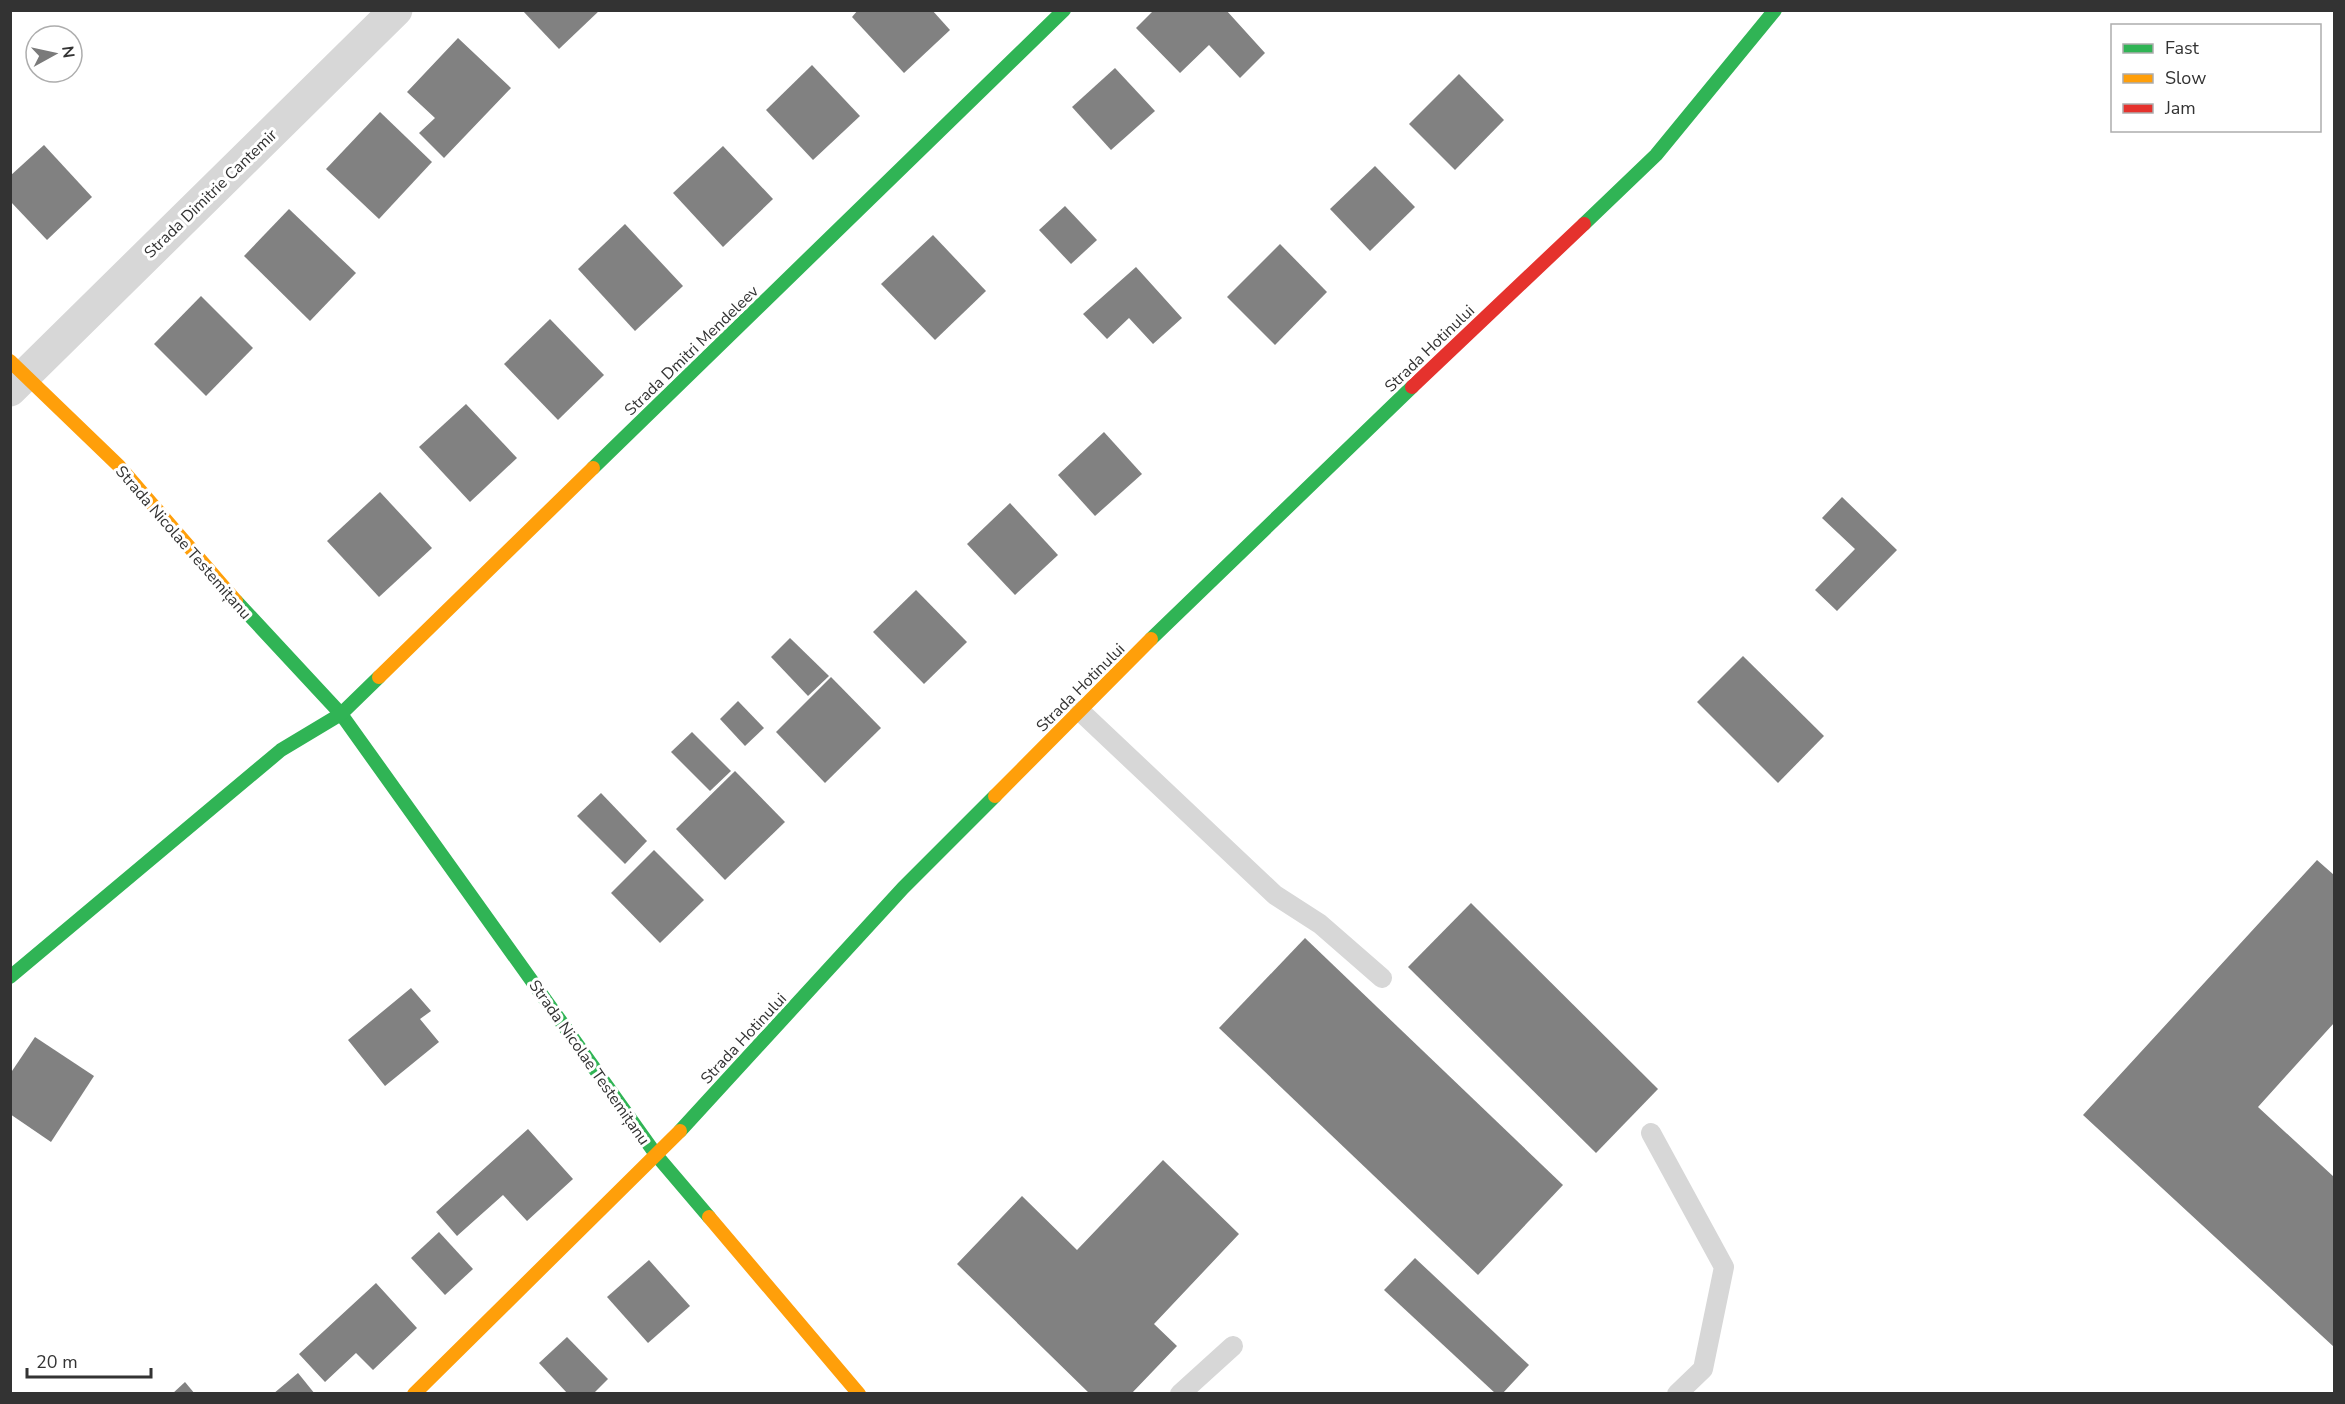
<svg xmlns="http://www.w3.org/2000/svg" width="2345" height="1404" font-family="'Nunito Sans',sans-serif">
  <rect width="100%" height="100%" fill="#fff"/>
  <g fill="#818181">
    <path d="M522,10H600L559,49Z"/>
    <path d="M858,10H932L950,30L904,73L852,17Z"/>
    <path d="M1154,10H1226L1265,53L1240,78L1209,45L1180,73L1136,28Z"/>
    <path d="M458,38L511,88L444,158L419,133L435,118L407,92Z"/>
    <path d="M812,65L860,116L813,160L766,110Z"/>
    <path d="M1115,68L1155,111L1111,150L1072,107Z"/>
    <path d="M1459,74L1504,120L1455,170L1409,124Z"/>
    <path d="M380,112L432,162L379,219L326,169Z"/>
    <path d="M44,145L92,197L47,240L10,201V176Z"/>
    <path d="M723,146L773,199L723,247L673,193Z"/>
    <path d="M1375,166L1415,207L1370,251L1330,209Z"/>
    <path d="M1065,206L1097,240L1071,264L1039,230Z"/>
    <path d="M289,209L356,273L310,321L244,256Z"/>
    <path d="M625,224L683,286L635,331L578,269Z"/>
    <path d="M933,235L986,291L935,340L881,284Z"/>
    <path d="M1280,244L1327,292L1275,345L1227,297Z"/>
    <path d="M1136,267L1182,318L1153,344L1129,318L1107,339L1083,314Z"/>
    <path d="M201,296L253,348L206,396L154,344Z"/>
    <path d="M550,319L604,375L558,420L504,364Z"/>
    <path d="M466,404L517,458L470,502L419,447Z"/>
    <path d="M1104,432L1142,474L1095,516L1058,475Z"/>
    <path d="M380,492L432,548L379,597L327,541Z"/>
    <path d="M1842,497L1897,550L1837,611L1815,590L1855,549L1822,518Z"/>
    <path d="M1010,503L1058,555L1015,595L967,544Z"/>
    <path d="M916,590L967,642L924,684L873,632Z"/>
    <path d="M790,638L829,676L808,696L771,657Z"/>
    <path d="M1743,656L1824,736L1778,783L1697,702Z"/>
    <path d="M831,677L881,728L825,783L776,732Z"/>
    <path d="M738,701L764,728L745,746L720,719Z"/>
    <path d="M692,732L731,771L710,791L671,752Z"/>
    <path d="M735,771L785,822L725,880L676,829Z"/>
    <path d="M601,793L647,841L625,864L577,816Z"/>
    <path d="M654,850L704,900L660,943L611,893Z"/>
    <path d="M2317,860L2334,875V1023L2258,1107L2334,1177V1347L2083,1115Z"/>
    <path d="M1471,903L1658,1089L1596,1153L1408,967Z"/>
    <path d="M1305,938L1563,1185L1478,1275L1219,1028Z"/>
    <path d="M411,988L431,1011L420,1019L439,1042L385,1086L348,1040Z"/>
    <path d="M35,1037L94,1076L51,1142L10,1114V1074Z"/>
    <path d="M528,1129L573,1179L527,1221L503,1195L457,1236L436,1212Z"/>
    <path d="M1163,1160L1239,1234L1154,1324L1177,1346L1131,1394H1090L957,1264L1022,1196L1077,1250Z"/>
    <path d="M439,1232L473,1269L445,1295L411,1258Z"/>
    <path d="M1415,1258L1529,1365L1502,1394H1496L1384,1290Z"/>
    <path d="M649,1260L690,1306L648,1343L607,1297Z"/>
    <path d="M376,1283L417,1328L373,1370L356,1353L325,1382L299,1354Z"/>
    <path d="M567,1337L608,1379L593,1394H568L539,1363Z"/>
    <path d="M298,1373L315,1394H273Z"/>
    <path d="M185,1382L195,1394H172Z"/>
  </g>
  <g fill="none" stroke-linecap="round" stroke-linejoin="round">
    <g stroke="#d7d7d7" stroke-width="20">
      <path d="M1080,711L1275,895L1320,924L1382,978"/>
      <path d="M1651,1133L1724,1267L1703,1369L1677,1394"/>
      <path d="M1180,1394L1233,1346"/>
    </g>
    <path stroke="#d7d7d7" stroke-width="33" d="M10,390L396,10"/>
    <g stroke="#30b455" stroke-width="14">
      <path d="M1584,224L1656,155L1775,10"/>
      <path d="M593,468L1064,10"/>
      <path d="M236,601L341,714L657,1156L709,1217"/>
      <path d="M1151,639L1412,387"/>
      <path d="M10,977L281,750L341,714L379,677"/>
      <path d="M680,1131L903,888L995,796"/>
    </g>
    <g stroke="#ff9f0a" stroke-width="14">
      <path d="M10,361L119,466L236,601"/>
      <path d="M379,677L593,468"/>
      <path d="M995,796L1151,639"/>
      <path d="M709,1217L859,1394"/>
      <path d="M414,1394L680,1131"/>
    </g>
    <path stroke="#e5322d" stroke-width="14" d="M1412,387L1584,224"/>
  </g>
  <g text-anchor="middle" stroke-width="6" stroke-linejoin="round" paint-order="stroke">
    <g font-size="16" fill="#333" stroke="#fff">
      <text transform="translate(210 193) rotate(-44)" y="6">Strada Dimitrie Cantemir</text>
      <text transform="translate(1429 348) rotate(-44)" y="6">Strada Hotinului</text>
      <text transform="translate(691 350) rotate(-44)" y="6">Strada Dmitri Mendeleev</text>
      <text transform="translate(184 542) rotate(49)" y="6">Strada Nicolae Testemițanu</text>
      <text transform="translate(1080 687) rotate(-45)" y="6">Strada Hotinului</text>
      <text transform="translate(743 1038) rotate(-47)" y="6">Strada Hotinului</text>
      <text transform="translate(590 1062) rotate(55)" y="6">Strada Nicolae Testemițanu</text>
    </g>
  </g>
  <rect width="2345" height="1404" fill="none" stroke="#333333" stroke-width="24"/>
  <rect x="2111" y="24" width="210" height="108" fill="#ffffff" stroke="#adadad" stroke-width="1.5"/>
  <rect x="2123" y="44" width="30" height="9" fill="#30b455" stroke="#adadad" stroke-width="1.5"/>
  <text x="2165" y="54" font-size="18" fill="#333333">Fast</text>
  <rect x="2123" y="74" width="30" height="9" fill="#ff9f0a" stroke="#adadad" stroke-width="1.5"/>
  <text x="2165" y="84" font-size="18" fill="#333333">Slow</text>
  <rect x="2123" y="104" width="30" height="9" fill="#e5322d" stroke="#adadad" stroke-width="1.5"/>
  <text x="2165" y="114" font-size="18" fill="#333333">Jam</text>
  <g transform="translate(54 54) rotate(82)"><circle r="28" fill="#ffffff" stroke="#adadad" stroke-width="1.5"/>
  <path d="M0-4.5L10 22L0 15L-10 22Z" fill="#7a7a7a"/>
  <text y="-9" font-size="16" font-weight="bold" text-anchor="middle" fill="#333333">N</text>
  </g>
  <path d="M27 1368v9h124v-9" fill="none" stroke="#333333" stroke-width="3"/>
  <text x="36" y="1368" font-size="18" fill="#333333" stroke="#ffffff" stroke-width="4.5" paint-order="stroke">20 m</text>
</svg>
